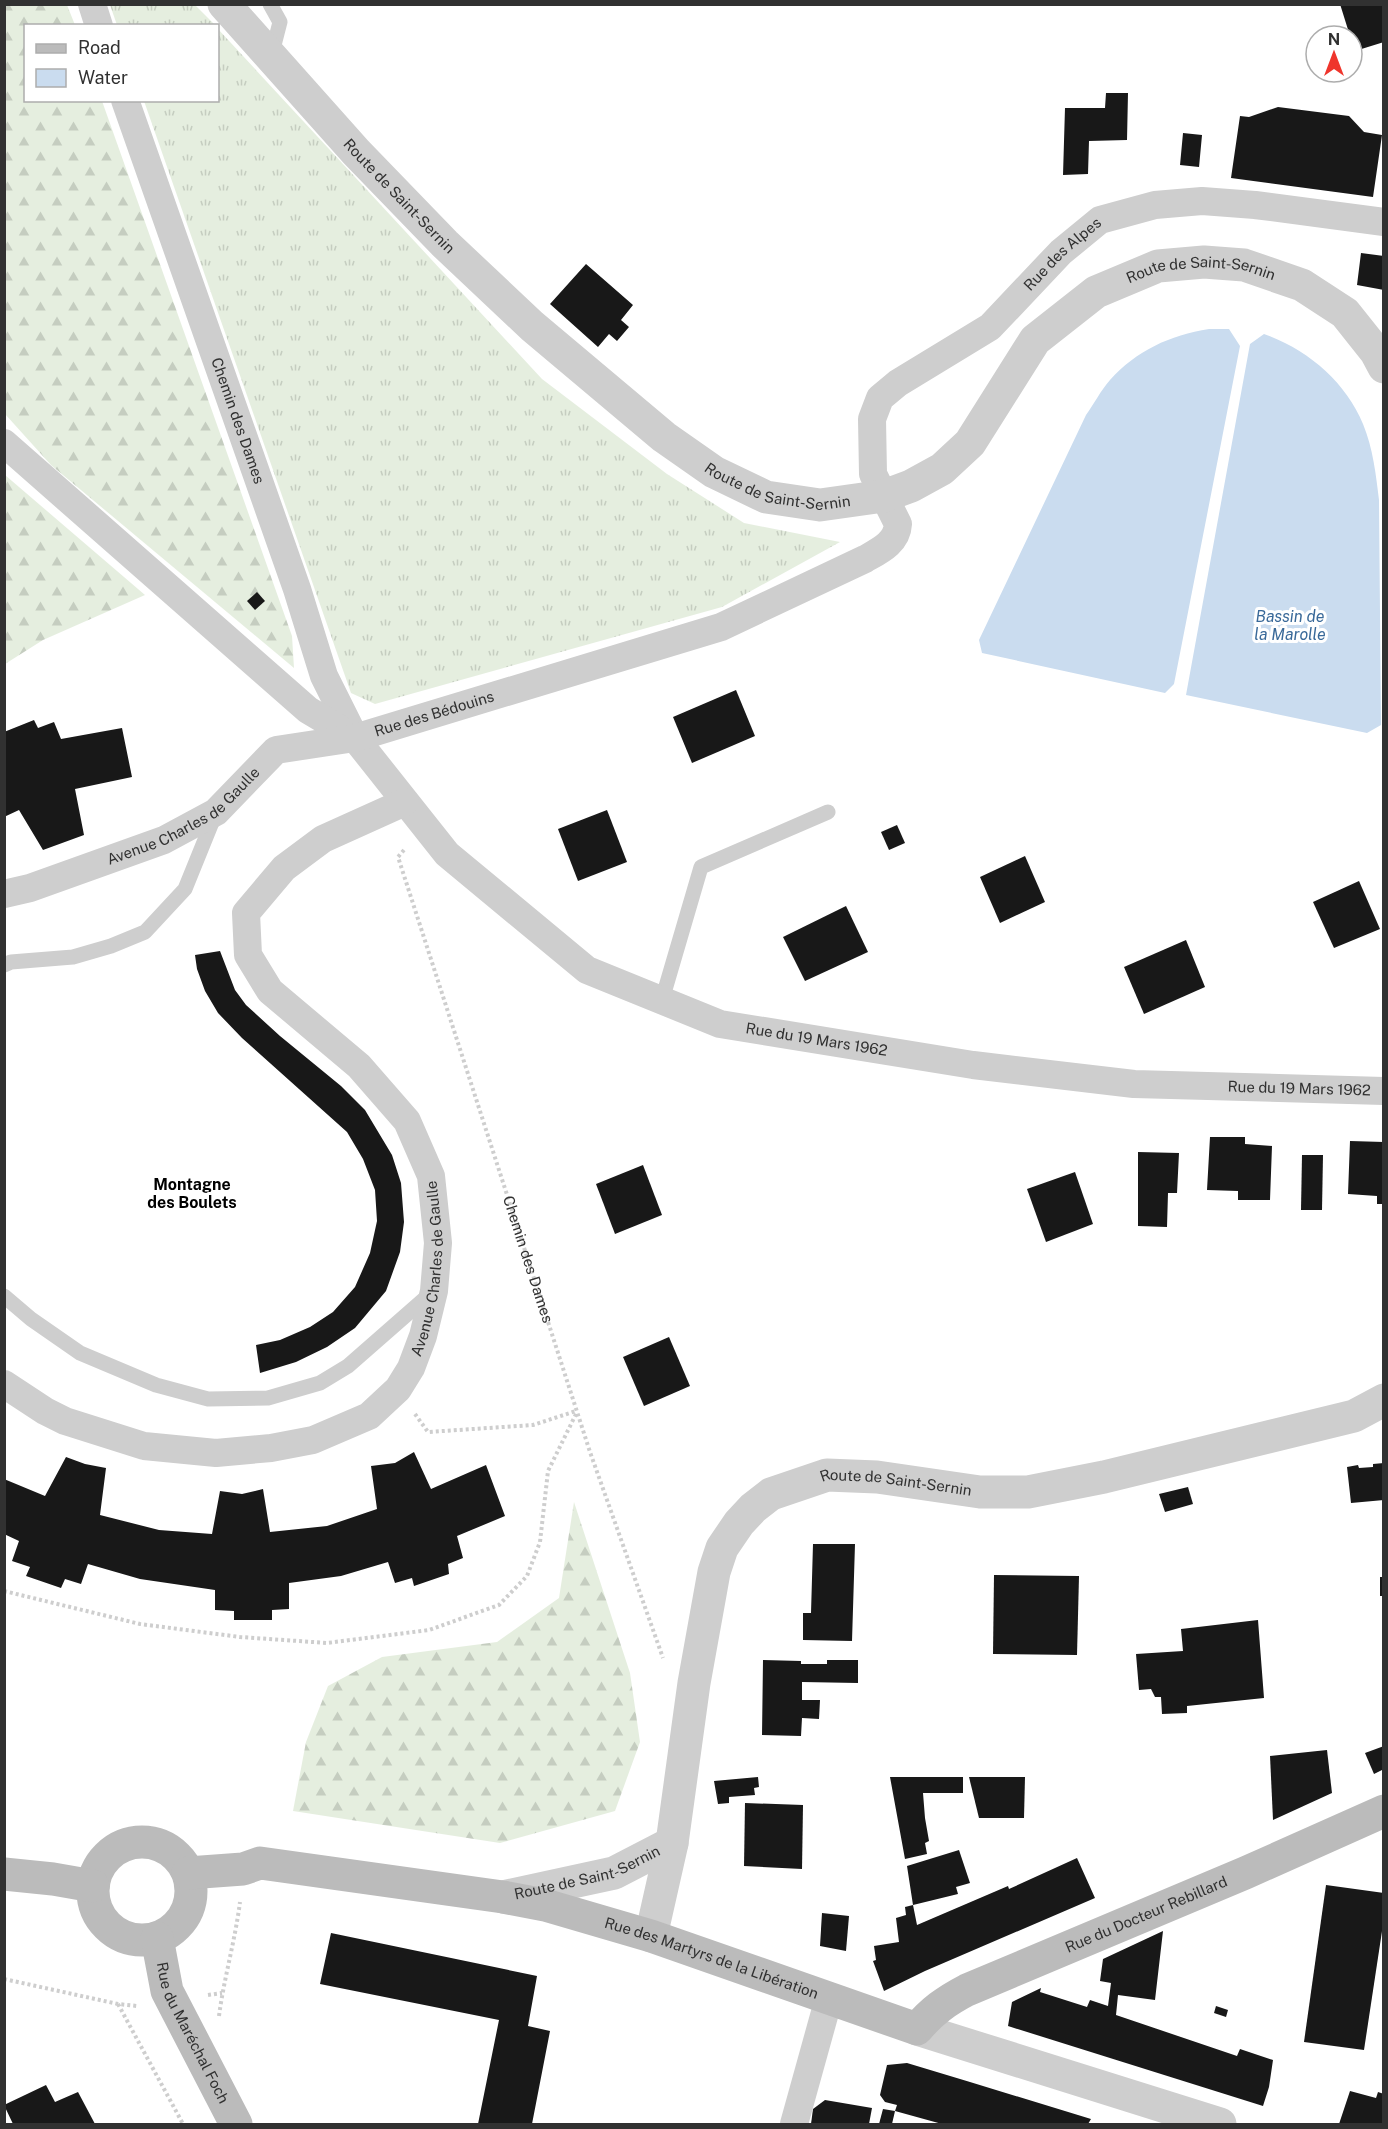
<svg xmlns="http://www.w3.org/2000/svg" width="1388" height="2129" font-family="'Public Sans',sans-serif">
  <defs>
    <pattern id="grass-tufts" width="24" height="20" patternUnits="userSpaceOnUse" patternTransform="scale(1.5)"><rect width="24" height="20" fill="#e5eedf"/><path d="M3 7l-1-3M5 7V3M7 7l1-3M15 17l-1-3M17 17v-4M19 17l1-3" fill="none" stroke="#c5cdc0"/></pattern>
    <pattern id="forest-firs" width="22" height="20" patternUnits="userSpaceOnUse" patternTransform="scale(1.5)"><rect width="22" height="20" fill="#e5eedf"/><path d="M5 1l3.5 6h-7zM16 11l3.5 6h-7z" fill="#c5cdc0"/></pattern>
  </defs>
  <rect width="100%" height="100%" fill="#fff"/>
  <g fill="url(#grass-tufts)">
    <path d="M110,5H195L215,25H117Z"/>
    <path d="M218,29L542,379L667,474L744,523L840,542L722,607L375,704L351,693L144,101L218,100Z"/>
  </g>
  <g fill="url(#forest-firs)">
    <path d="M5,5H67L75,25L26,26V100L102,101L292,636L294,668L51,465L5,414Z"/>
    <path d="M5,475L145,595L43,640L5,664Z"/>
    <path d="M574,1502L630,1673L640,1742L615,1811L500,1843L293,1811L306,1742L328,1686L382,1657L497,1642L559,1598Z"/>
  </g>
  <g fill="#cadcef">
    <path d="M1209,329H1229L1240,346L1174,684L1165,693L982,653L979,640L1086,415C1094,404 1101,390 1110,380C1136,351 1170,335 1209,329Z"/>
    <path d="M1264,334C1307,349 1346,382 1363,424C1373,448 1376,475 1379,500L1381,725L1367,733L1186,695L1250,344Z"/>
  </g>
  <g fill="#181818">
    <path d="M1340,4H1384V42L1355,51L1352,36H1350Z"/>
    <path d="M1106,93H1128L1127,140L1089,141L1088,174L1063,175L1065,108H1105Z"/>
    <path d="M1278,107L1349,116L1364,132L1382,135L1373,197L1231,178L1240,116L1249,117Z"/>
    <path d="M1183,133L1202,135L1199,167L1180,165Z"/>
    <path d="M1361,253L1384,256V290L1357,285Z"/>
    <path d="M586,264L633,305L621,320L629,327L617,341L609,334L598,347L550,304Z"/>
    <path d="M257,592L265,601L255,610L247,601Z"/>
    <path d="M736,690L755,736L692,763L673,717Z"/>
    <path d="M34,720L38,728L54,722L61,739L122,728L132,777L75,789L84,835L43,850L19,810L4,817V732Z"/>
    <path d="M607,810L627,862L578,881L558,829Z"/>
    <path d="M897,825L905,843L889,850L881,832Z"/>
    <path d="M1025,856L1045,902L1000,923L980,877Z"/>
    <path d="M1359,881L1380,929L1334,948L1313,902Z"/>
    <path d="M846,906L868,952L805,981L783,937Z"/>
    <path d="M1186,940L1205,987L1144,1014L1124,967Z"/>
    <path d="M220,951L235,990L246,1005L280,1036L341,1086L365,1110L392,1155L401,1183L404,1222L400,1252L386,1291L355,1328L327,1347L296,1362L260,1373L256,1345L280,1340L310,1327L333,1312L355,1287L370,1253L377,1221L375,1190L363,1159L347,1132L242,1038L218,1013L205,991L197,969L195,955Z"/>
    <path d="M1210,1137H1245V1144L1272,1146L1270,1200H1238V1191L1207,1190Z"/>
    <path d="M1350,1141L1384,1142V1204H1377V1196L1348,1194Z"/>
    <path d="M1138,1152L1179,1153L1177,1193H1168L1167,1227L1138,1226Z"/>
    <path d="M1302,1155H1323L1322,1210H1301Z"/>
    <path d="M643,1165L662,1215L615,1234L596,1184Z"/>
    <path d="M1075,1172L1093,1224L1046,1242L1027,1189Z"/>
    <path d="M669,1337L690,1386L644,1406L623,1357Z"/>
    <path d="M414,1452L431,1489L486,1465L505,1516L457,1536L463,1558L448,1564L449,1574L414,1586L412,1578L395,1583L388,1562L341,1576L289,1583V1609L272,1610V1620H234V1611L215,1610V1590L140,1579L88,1564L81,1584L65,1579L61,1588L26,1576L30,1567L12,1561L19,1541L4,1534V1479L45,1496L66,1457L85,1464L106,1468L100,1515L159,1530L212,1534L220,1491L242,1494L263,1489L270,1532L327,1526L377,1509L371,1466L395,1463Z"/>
    <path d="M1384,1463V1500L1351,1503L1347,1467L1358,1465L1359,1468L1373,1467V1464Z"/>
    <path d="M1188,1487L1193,1504L1165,1512L1159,1494Z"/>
    <path d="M813,1544H855L852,1641L803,1640V1613H811Z"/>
    <path d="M994,1575L1079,1576L1077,1655L993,1654Z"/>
    <rect x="1380" y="1577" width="4" height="19"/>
    <path d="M1258,1620L1264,1698L1187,1706V1713L1162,1714L1161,1697H1155L1151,1689L1139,1690L1136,1654L1183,1651L1181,1629Z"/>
    <path d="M763,1660L801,1661V1664H827V1660H858V1683L802,1682V1700H820L819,1719L802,1718L801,1736L762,1735Z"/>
    <path d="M1384,1746V1769L1374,1774L1365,1753Z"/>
    <path d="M1327,1750L1332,1793L1273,1820L1270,1756Z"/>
    <path d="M758,1777L759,1787L754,1788L755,1795L729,1797V1803L718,1804L714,1781Z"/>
    <path d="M890,1777H963V1793H923L925,1818L929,1841L925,1843L927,1854L905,1859Z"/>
    <path d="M969,1777H1025L1024,1818H979Z"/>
    <path d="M745,1803L803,1805L802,1869L744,1866Z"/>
    <path d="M959,1850L970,1883L956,1887L958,1894L913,1905L907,1866Z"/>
    <path d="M1077,1858L1095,1898L925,1971L884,1991L873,1961L876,1960L874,1946L899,1942L896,1918L906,1915L905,1907L913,1905L917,1925L1008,1886L1009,1889Z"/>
    <path d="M1326,1885L1384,1893V1918L1364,2050L1304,2042Z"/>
    <path d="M822,1913L849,1916L846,1951L820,1946Z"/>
    <path d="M1163,1931L1155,2000L1118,1995L1116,2015L1237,2056L1240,2049L1273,2060L1269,2087L1263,2106L1008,2026L1012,2002L1041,1988L1040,1992L1087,2007L1090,2000L1108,2006L1111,1983L1100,1981L1103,1959Z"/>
    <path d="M331,1933L537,1976L528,2026L550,2031L532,2124H478L499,2020L320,1984Z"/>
    <path d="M1216,2006L1228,2010L1226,2017L1214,2013Z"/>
    <path d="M907,2063L970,2082L1091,2119L1088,2124H942L895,2111L897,2105L885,2102L880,2095L887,2065Z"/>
    <path d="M46,2085L55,2102L78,2092L95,2124H13L4,2105Z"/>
    <path d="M1350,2091L1376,2098L1378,2092L1384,2094V2124H1339Z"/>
    <path d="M825,2100L872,2108L869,2124H811L813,2109Z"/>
    <path d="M883,2109L895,2111L892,2124H879Z"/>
  </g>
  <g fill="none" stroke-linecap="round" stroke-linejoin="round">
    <g stroke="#cecece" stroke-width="4" stroke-dasharray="3 3" stroke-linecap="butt">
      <path id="s1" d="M404,850L398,857L590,1452L663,1658"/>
      <path d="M415,1414L428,1432L533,1425L576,1411"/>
      <path d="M4,1591L140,1624L240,1637L327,1643L429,1630L499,1605L527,1576L540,1542L548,1471L577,1412"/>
      <path d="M4,1979L118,2004L137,2006"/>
      <path d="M208,1995L222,1993"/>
      <path d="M118,2004L183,2124"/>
      <path d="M219,2016C224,1978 235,1941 240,1902"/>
    </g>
    <g stroke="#cecece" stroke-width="15">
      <path d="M270,4L280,22L271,57"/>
      <path d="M4,965L11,962L73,957L111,946L145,932L185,889L215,815"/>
      <path d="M662,1000L701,867L828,812"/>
      <path d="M4,1296L31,1319L80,1353L156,1385L208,1399L268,1398L320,1383L348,1366L429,1295"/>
    </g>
    <g stroke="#cecece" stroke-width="28">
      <path d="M92,4L99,26"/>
      <path id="s2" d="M125,100L297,589L324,676L355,738L447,854L587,970L720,1024L973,1065L1134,1084L1384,1091"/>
      <path d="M4,443L308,710L355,738"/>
      <path id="s3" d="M4,894L30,888L164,840L216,812L276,750L355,738L721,627L865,559C879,551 897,543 898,524L873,474L872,419L880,398L898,383L990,327L1061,252L1100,220L1155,205L1202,201L1255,205L1384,222"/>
      <path id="s4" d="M4,1384L45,1411L65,1421L144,1446L216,1453L271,1448L313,1440L369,1416L398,1389L411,1368L423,1336L434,1291L438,1243L431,1176L407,1121L359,1066L270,991L248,955L246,913L284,868L323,839L405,802"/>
      <path d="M794,2124L829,1998"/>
    </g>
    <g stroke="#cecece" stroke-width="33">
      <path id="s5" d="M224,4L356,152L445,244L532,326L664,437L714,472L766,497L820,505L884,496L911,486L942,469L970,443L1035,340L1096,292L1158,266L1204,262L1244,265L1302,285L1345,313L1376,352L1384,367"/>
      <path id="s6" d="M503,1897L614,1873L672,1843"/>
      <path id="s7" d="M651,1936L672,1843L694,1683L714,1572L722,1548L739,1523L753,1508L771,1494L827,1475L877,1477L980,1492H1028L1104,1477L1354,1416L1384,1400"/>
      <path d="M917,2029L1220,2124"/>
    </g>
    <g stroke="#bbb" stroke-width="33">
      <circle cx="142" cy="1891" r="49"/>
      <path id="s8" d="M188,1873L243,1869L260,1863L503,1897L545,1905L651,1936L917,2029C932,2011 946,2001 967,1990L1245,1873L1384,1811"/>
      <path d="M4,1874L53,1879L93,1886"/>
      <path id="s9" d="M157,1938L167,1991L236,2124"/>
    </g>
  </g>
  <g text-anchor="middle" stroke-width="6" stroke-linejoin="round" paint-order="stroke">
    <g font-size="15" fill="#313131" stroke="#fff">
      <text dy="5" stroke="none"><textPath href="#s5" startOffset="260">Route de Saint-Sernin</textPath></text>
      <text dy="5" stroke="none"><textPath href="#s3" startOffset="1354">Rue des Alpes</textPath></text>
      <text dy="5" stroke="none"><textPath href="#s5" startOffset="1268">Route de Saint-Sernin</textPath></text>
      <text dy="5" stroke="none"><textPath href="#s2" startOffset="340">Chemin des Dames</textPath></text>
      <text dy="5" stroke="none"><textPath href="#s5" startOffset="746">Route de Saint-Sernin</textPath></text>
      <text dy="5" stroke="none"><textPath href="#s3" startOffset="477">Rue des Bédouins</textPath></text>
      <text dy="5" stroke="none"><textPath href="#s3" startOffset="198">Avenue Charles de Gaulle</textPath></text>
      <text dy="5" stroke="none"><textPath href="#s2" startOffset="1250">Rue du 19 Mars 1962</textPath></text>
      <text dy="5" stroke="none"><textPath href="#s2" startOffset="1736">Rue du 19 Mars 1962</textPath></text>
      <text dy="5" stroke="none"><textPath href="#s1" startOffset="432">Chemin des Dames</textPath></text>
      <text dy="5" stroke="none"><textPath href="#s4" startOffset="552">Avenue Charles de Gaulle</textPath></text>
      <text dy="5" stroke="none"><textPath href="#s7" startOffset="597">Route de Saint-Sernin</textPath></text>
      <text dy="5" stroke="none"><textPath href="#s6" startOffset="88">Route de Saint-Sernin</textPath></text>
      <text dy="5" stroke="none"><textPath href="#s8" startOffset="1012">Rue du Docteur Rebillard</textPath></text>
      <text dy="5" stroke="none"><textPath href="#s8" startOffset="536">Rue des Martyrs de la Libération</textPath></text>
      <text dy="5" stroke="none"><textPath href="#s9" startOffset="102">Rue du Maréchal Foch</textPath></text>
    </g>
    <g font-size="16" font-style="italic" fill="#396999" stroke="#fff">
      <text x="1290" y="622">Bassin de<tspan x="1290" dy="18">la Marolle</tspan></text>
    </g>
    <g font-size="16" font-weight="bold" fill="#000" stroke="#fff">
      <text x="192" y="1190">Montagne<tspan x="192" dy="18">des Boulets</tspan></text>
    </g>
  </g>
  <rect width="1388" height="2129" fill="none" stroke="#313131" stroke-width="12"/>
  <rect x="24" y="24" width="195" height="78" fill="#ffffff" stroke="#adadad" stroke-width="1.5"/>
  <rect x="36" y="44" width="30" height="9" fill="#bbbbbb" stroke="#adadad" stroke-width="1.5"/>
  <text x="78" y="54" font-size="18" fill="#313131">Road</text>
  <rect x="36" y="69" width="30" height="18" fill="#cadcef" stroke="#adadad" stroke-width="1.5"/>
  <text x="78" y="84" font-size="18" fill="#313131">Water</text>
  <g transform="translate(1334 54)"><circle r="28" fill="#ffffff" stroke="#adadad" stroke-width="1.5"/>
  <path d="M0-4.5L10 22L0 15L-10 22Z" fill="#ef352c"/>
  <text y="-9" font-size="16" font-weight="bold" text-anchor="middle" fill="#313131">N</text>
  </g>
</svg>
